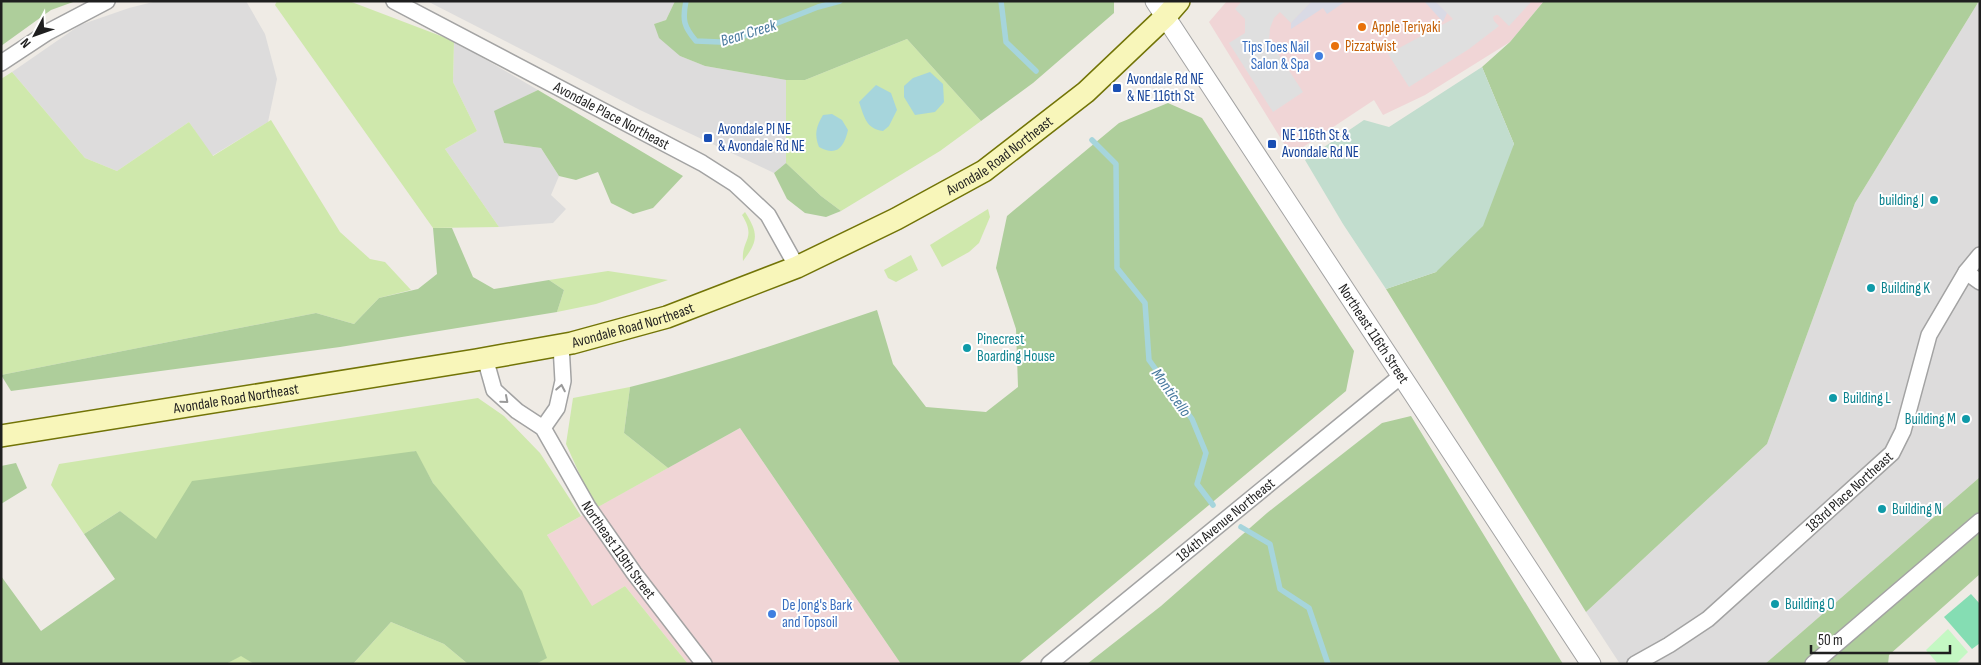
<svg xmlns="http://www.w3.org/2000/svg" width="1981" height="665" font-family="'Sofia Sans Condensed',sans-serif">
  <rect width="100%" height="100%" fill="#efebe5"/>
  <g fill="#dddcdc">
    <path d="M157,1H246L265,34L277,79L268,122L212,156L189,122L117,171L85,158L12,72L80,25L129,8Z"/>
    <path d="M427,1H675L666,20L654,24L680,56L705,66L786,80V163L774,173L640,110Z"/>
    <path d="M1979,1L1980,477L1765,664H1620L1586,612L1767,444L1855,203Z"/>
    <path d="M454,41L538,90L495,111L504,143L541,148L559,176L551,195L566,209L553,223L499,227L445,149L477,131L453,82Z"/>
  </g>
  <g fill="#f0d5d6">
    <path d="M1227,1H1544L1510,42L1425,95L1383,115L1374,100L1291,155L1209,22Z"/>
    <path d="M740,428L901,664H688L625,586L592,607L547,535Z"/>
  </g>
  <g fill="#cfe8ac">
    <path d="M277,1H349L454,41L453,82L477,131L445,149L499,227L433,228L275,5Z"/>
    <path d="M907,39L981,121L940,151L841,211L821,196L786,163V80H805Z"/>
    <path d="M12,72L85,158L117,171L189,122L213,156L271,120L340,232L370,259L385,262L411,290L379,298L354,324L316,313L1,375V79Z"/>
    <path d="M988,209L990,217L979,243L969,252L942,267L930,245Z"/>
    <path d="M745,212C759,234 758,241 743,261C741,239 757,239 742,215Z"/>
    <path d="M911,255L918,270L896,282L888,278L884,270Z"/>
    <path d="M608,271L668,280L596,304L557,312L564,290L549,280Z"/>
    <path d="M630,387L624,433L668,468L598,507L584,484L566,444L573,398Z"/>
    <path d="M478,398L504,416L540,453L581,516L547,535L592,606L625,586L688,664H536L546,658L433,483L415,451L156,540L120,511L84,534L51,485L59,464Z"/>
    <path d="M391,622L444,644L468,664H353Z"/>
    <path d="M241,655L254,664H226Z"/>
  </g>
  <g fill="#aece9b">
    <path d="M1,1H76L51,10L1,46Z"/>
    <path d="M675,1H1114V13L1033,83L981,121L907,39L805,80H786L705,66L680,56L659,38L654,24L666,20Z"/>
    <path d="M1544,1H1979L1855,203L1767,444L1586,612L1386,289L1436,272L1514,144L1482,67L1510,42Z"/>
    <path d="M538,90L683,176L653,208L633,214L611,203L598,172L576,180L559,176L541,148L504,143L494,111Z"/>
    <path d="M1168,103L1202,118L1354,351L1346,391L1018,664H901L740,428L668,468L624,433L630,387C714,366 795,338 877,310L893,364L926,407L986,412L1018,387L1016,329L996,268L1007,216L1119,123Z"/>
    <path d="M786,163L821,196L841,211L826,217L805,213L787,199L774,173Z"/>
    <path d="M433,228H452L473,277L494,289L549,280L564,290L557,312L340,347L11,391L1,375L316,313L354,324L379,298L418,289L437,274Z"/>
    <path d="M1411,416L1563,664H1087L1161,606L1267,513L1382,423Z"/>
    <path d="M416,451L433,483L522,591L547,658L536,664H468L444,644L391,622L353,664H254L241,656L226,664H1V576L41,631L115,579L84,534L120,511L156,539L192,481Z"/>
    <path d="M16,463L27,488L1,504V466Z"/>
    <path d="M1980,477V574L1889,655L1888,664H1765Z"/>
  </g>
  <path fill="#c2ddce" d="M1482,67L1514,144L1483,226L1436,272L1386,289L1343,224L1305,160L1364,120L1389,127Z"/>
  <path fill="#c4f8c3" d="M1948,629L1968,652L1956,664H1938L1926,650Z"/>
  <path fill="#85ddb3" d="M1971,594L1980,604V643L1972,649L1944,617Z"/>
  <g fill="#dfdfdf">
    <path d="M1242,1H1312L1291,23L1280,12L1274,18L1270,28L1269,40L1303,92L1273,112L1229,43L1245,33V19L1235,9Z"/>
    <path d="M1435,1H1532L1509,26L1498,15H1496L1493,17L1494,21L1499,26L1469,49L1409,87L1388,54L1453,19Z"/>
  </g>
  <g fill="#d9dae5">
    <path d="M1312,1H1346L1327,14L1323,8L1291,29V23Z"/>
    <path d="M1424,1H1435L1447,13L1443,22Z"/>
  </g>
  <g fill="#a6d5dc">
    <path d="M930,72L943,84L944,102L935,112L915,115L904,97V86L913,78Z"/>
    <path d="M876,85L891,93L897,110L889,126L883,131C866,129 864,116 859,102Z"/>
    <path d="M832,114L842,120L848,130C844,147 837,157 819,147C814,134 816,127 823,115Z"/>
  </g>
  <g fill="none" stroke-linecap="round" stroke-linejoin="round">
    <g stroke="#a6d5dc" stroke-width="5.5">
      <path d="M686,1C682,20 684,27 696,41L720,42L747,35L818,7L840,1"/>
      <path d="M1001,1L1006,42L1036,71"/>
      <path d="M1092,140L1116,164L1117,268L1145,303L1149,360L1192,419L1206,453L1197,484L1213,505"/>
      <path d="M1241,527L1270,544L1280,589L1309,608L1328,664"/>
    </g>
    <defs>
      <g id="minor">
        <path id="s1" d="M394,1L702,163L735,184L768,215L797,267"/>
        <path d="M1,63L48,32L107,1"/>
        <path d="M1966,272L1980,282"/>
        <path id="s2" d="M485,358L494,390L517,411L543,428L588,507L634,573L704,664"/>
        <path d="M543,428L557,408L563,381L561,345"/>
        <path id="s3" d="M1049,664L1401,376"/>
        <path id="s4" d="M1635,664L1669,645L1708,619L1892,453L1903,431L1929,335L1966,272L1980,255"/>
        <path d="M1813,664L1980,521"/>
      </g>
      <g id="tertiary">
        <path id="s5" d="M1155,1L1591,664"/>
      </g>
      <g id="secondary">
        <path id="s6" d="M1,436L476,360L572,343L667,317L797,267L896,219L984,171L1086,92L1165,17L1179,1"/>
      </g>
    </defs>
    <use href="#minor" stroke="#a3a3a3" stroke-width="18"/>
    <use href="#tertiary" stroke="#a3a3a3" stroke-width="21"/>
    <use href="#secondary" stroke="#727407" stroke-width="24"/>
    <use href="#minor" stroke="#fff" stroke-width="15"/>
    <use href="#tertiary" stroke="#fff" stroke-width="19"/>
    <use href="#secondary" stroke="#f8f6ba" stroke-width="21"/>
  </g>
  <defs><path id="oneway-chevron" d="M-2-3.5L2.5 0L-2 3.5" fill="none" stroke-width="1.6" stroke-linecap="round" stroke-linejoin="round" transform="scale(1.25)"/></defs>
  <g stroke="#9a9a9a">
    <use href="#oneway-chevron" transform="translate(561 388) rotate(-79)"/>
    <use href="#oneway-chevron" transform="translate(505 400) rotate(41)"/>
  </g>
  <g fill="#e8710a" stroke="#fff" stroke-width="2">
    <circle cx="1362" cy="27" r="5"/>
    <circle cx="1335" cy="46" r="5"/>
  </g>
  <g fill="#3f7fe0" stroke="#fff" stroke-width="2">
    <circle cx="1319" cy="56" r="5"/>
    <circle cx="772" cy="614" r="5"/>
  </g>
  <g fill="#1a4fb4" stroke="#fff" stroke-width="2">
    <rect x="1112" y="83" width="10" height="10" rx="2.5"/>
    <rect x="703" y="133" width="10" height="10" rx="2.5"/>
    <rect x="1267" y="139" width="10" height="10" rx="2.5"/>
  </g>
  <g fill="#0f9aa8" stroke="#fff" stroke-width="2">
    <circle cx="1934" cy="200" r="5"/>
    <circle cx="1871" cy="288" r="5"/>
    <circle cx="967" cy="348" r="5"/>
    <circle cx="1833" cy="398" r="5"/>
    <circle cx="1966" cy="419" r="5"/>
    <circle cx="1882" cy="509" r="5"/>
    <circle cx="1775" cy="604" r="5"/>
  </g>
  <g text-anchor="middle" stroke-width="4" stroke-linejoin="round" paint-order="stroke">
    <g font-size="15" fill="#c56008" stroke="#fff" text-anchor="start">
      <text x="1372" y="32">Apple Teriyaki</text>
      <text x="1345" y="51">Pizzatwist</text>
    </g>
    <g font-size="15" fill="#366cbe" stroke="#fff" text-anchor="end">
      <text x="1309" y="52">Tips Toes Nail<tspan x="1309" dy="17">Salon &amp; Spa</tspan></text>
      <text x="782" y="610" text-anchor="start">De Jong's Bark<tspan x="782" dy="17">and Topsoil</tspan></text>
    </g>
    <g font-size="15" fill="#164399" stroke="#fff" text-anchor="start">
      <text x="1127" y="84">Avondale Rd NE<tspan x="1127" dy="17">&amp; NE 116th St</tspan></text>
      <text x="718" y="134">Avondale Pl NE<tspan x="718" dy="17">&amp; Avondale Rd NE</tspan></text>
      <text x="1282" y="140">NE 116th St &amp;<tspan x="1282" dy="17">Avondale Rd NE</tspan></text>
    </g>
    <g font-size="15" fill="#1f1f1f" stroke="#fff">
      <text dy="5" stroke="none"><textPath href="#s1" startOffset="246">Avondale Place Northeast</textPath></text>
      <text dy="5" stroke="none"><textPath href="#s6" startOffset="1048">Avondale Road Northeast</textPath></text>
      <text dy="5" stroke="none"><textPath href="#s6" startOffset="642">Avondale Road Northeast</textPath></text>
      <text dy="5" stroke="none"><textPath href="#s5" startOffset="398">Northeast 116th Street</textPath></text>
      <text dy="5" stroke="none"><textPath href="#s6" startOffset="238">Avondale Road Northeast</textPath></text>
      <text dy="5" stroke="none"><textPath href="#s4" startOffset="276">183rd Place Northeast</textPath></text>
      <text dy="5" stroke="none"><textPath href="#s3" startOffset="228">184th Avenue Northeast</textPath></text>
      <text dy="5" stroke="none"><textPath href="#s2" startOffset="239">Northeast 119th Street</textPath></text>
    </g>
    <g font-size="15" fill="#0d838f" stroke="#fff" text-anchor="start">
      <text x="1924" y="205" text-anchor="end">building J</text>
      <text x="1881" y="293">Building K</text>
      <text x="977" y="344">Pinecrest<tspan x="977" dy="17">Boarding House</tspan></text>
      <text x="1843" y="403">Building L</text>
      <text x="1956" y="424" text-anchor="end">Building M</text>
      <text x="1892" y="514">Building N</text>
      <text x="1785" y="609">Building O</text>
    </g>
    <g font-size="16" font-style="italic" fill="#47799d" stroke="#fff">
      <text transform="translate(748 32) rotate(-17)" y="6">Bear Creek</text>
      <text transform="translate(1172 392) rotate(54)" y="6">Monticello</text>
    </g>
  </g>
  <rect width="1981" height="665" fill="none" stroke="#1f1f1f" stroke-width="5"/>
  <g transform="translate(35 35) rotate(229)" stroke="#ffffff" stroke-width="4" paint-order="stroke">
  <path d="M0-4L9 19L0 12L-9 19Z" fill="#1f1f1f"/>
  <text y="-8" font-size="14" font-weight="bold" text-anchor="middle" fill="#1f1f1f">N</text>
  </g>
  <path d="M1811 645v8h139v-8" fill="none" stroke="#1f1f1f" stroke-width="2.5"/>
  <text x="1818" y="645" font-size="15" fill="#1f1f1f" stroke="#ffffff" stroke-width="4" paint-order="stroke">50 m</text>
</svg>
